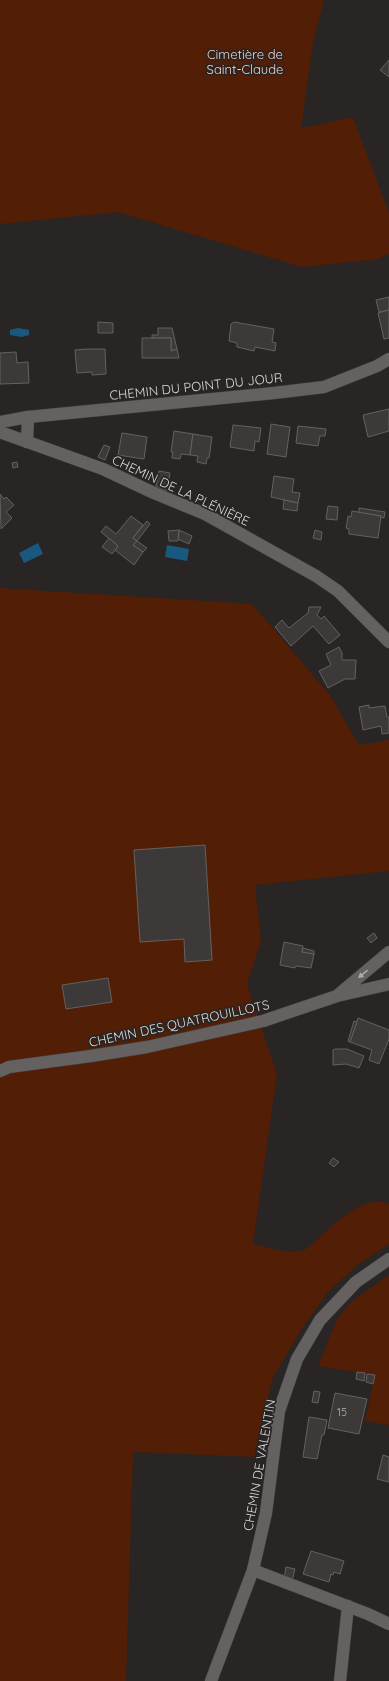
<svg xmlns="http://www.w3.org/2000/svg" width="389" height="1681" font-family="Quicksand,sans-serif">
  <rect width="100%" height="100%" fill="#282524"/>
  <g fill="#521e06">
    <path d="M0,0H324L313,42L301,128L353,117L389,213V254L378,259L302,267L118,212L0,224Z"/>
    <path d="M0,588L252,604L330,695L359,745L389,740V871L255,885L261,941L247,984L277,1074L253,1244C267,1247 287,1254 301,1251C309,1249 315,1241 321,1236C336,1222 367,1193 389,1204V1244L355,1267L328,1292L305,1324L273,1377L254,1457L133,1452L126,1681H0Z"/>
    <path d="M389,1275V1425L365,1421L375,1375L318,1366L337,1319L351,1302Z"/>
  </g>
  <g fill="#1a597e">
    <path d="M18,328L29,330V335L22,337L10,335V330Z"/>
    <path d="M38,543L43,554L24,563L19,553Z"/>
    <path d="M167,545L189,549L187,561L165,557Z"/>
  </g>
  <g fill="#3d3938" stroke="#64615f">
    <path d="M389,60V77L380,70Z"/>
    <path d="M389,297V310L379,312L376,300Z"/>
    <path d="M389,310V338L384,339L378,313Z"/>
    <path d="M98,322L113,323V333H98Z"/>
    <path d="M234,322L274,329L272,342L276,343L275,351L255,347L254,351L237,347V343L229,341L231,324Z"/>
    <path d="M158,328H172L177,349L171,351V338H152V335H158Z"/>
    <path d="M142,338H171V351L177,349L179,358H142Z"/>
    <path d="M87,349H105L106,374L92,375V372L77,373L75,350Z"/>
    <path d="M16,352L17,363L28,362L29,383L0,384V353Z"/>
    <path d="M389,409V431L368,437L363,415Z"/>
    <path d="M271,424L290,427L286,457L267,454Z"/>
    <path d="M233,425L261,428L259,442L255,441L254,451L230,447Z"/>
    <path d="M298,426L326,429L325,436H320L318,446L296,443Z"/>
    <path d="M174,431L193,434L190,455L181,454L180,459L172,458L173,452H171Z"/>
    <path d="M122,433L147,437L144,459L118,455Z"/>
    <path d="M193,434L212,437L209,458H207L206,464L197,462L198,456L190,455Z"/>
    <path d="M104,445L110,447L105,460L98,457Z"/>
    <path d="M17,462L18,467L13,468L12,463Z"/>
    <path d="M159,471L170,473L167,491L156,486Z"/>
    <path d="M274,476L294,479L292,492L300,493L298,503L271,497Z"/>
    <path d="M0,494L4,499L6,497L14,505L6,512L12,518L1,529Z"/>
    <path d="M284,500L298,503L297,511L283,509Z"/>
    <path d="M328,506L338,507L337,520L326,519Z"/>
    <path d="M359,508L385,512L384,518L380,517L381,516L359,513Z"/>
    <path d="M352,511L381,516L378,538L349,534V529L346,528L347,523L348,516L351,517Z"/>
    <path d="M131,516L143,525L133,538L137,541L133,545L143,552L134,565L115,550L118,546L101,532L106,526L116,534Z"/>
    <path d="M147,521L150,524L137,541L133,538Z"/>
    <path d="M179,530L192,536L189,544L178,539Z"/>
    <path d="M179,530L178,541H169L168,531Z"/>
    <path d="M315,530L322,532L321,540L313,538Z"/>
    <path d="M109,538L118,546L112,554L102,547Z"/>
    <path d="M137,541L147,548L143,552L133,545Z"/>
    <path d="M309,607H321L317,615L321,619L324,616L340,635L329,644L313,626L291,646L275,627L282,620L289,628L308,613Z"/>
    <path d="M339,647L342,653V660H356L355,679H345L328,688L319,671L331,665L326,654Z"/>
    <path d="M369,705V708L385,706L387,717H389V733L382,734L381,726L363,730L359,707Z"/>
    <path d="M205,845L212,960L185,962L184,939L140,942L134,850Z"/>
    <path d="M374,933L377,938L371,943L367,938Z"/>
    <path d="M284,942L303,946L302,952L314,954L311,968L296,966L295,968L280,965Z"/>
    <path d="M303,948L314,951V954L302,952Z"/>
    <path d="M108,978L112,1002L66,1009L62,985Z"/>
    <path d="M358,1018L389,1030V1039L379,1064L369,1060L372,1050L350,1042Z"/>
    <path d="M354,1021L357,1022L350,1042L348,1041Z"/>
    <path d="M335,1049H347L364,1056L359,1068L346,1064L333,1065V1050Z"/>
    <path d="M333,1158L339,1162L334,1167L329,1163Z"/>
    <path d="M357,1372L365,1373L364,1381L356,1379Z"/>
    <path d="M367,1374L375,1375L373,1384L366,1382Z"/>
    <path d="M314,1391L320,1392L318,1403L312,1402Z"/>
    <path d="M335,1393L367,1399L359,1434L328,1428Z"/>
    <path d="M309,1417L327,1420L324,1435H322L317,1459L303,1457Z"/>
    <path d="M383,1455L389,1457V1482L377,1479Z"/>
    <path d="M311,1551L344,1561L340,1574L334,1572L333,1575L331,1574L329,1582L303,1574Z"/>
    <path d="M286,1567L295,1569L292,1581L284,1579Z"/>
  </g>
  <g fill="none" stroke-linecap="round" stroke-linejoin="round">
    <defs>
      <g id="street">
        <path d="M0,422L28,417L274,393L324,387L377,366L389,359"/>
        <path d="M0,432L103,469L154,493L205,514L316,576L338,591L389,642"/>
        <path d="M27,442L28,417"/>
        <path d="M339,994L389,952"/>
        <path d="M0,1071L9,1067L91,1056L147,1047L263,1021L337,996L389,984"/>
        <path d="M253,1570L368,1614L389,1624"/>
        <path d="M211,1681L253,1570L266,1513L279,1411L297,1359L320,1320L356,1282L389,1259"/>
        <path d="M340,1681L348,1606"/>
      </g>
    </defs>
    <use href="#street" stroke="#464342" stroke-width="13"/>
    <use href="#street" stroke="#656160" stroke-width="12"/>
  </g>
  <defs><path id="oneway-solid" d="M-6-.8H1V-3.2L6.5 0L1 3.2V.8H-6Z"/></defs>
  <use fill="#adaaa9" href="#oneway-solid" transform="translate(363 974) rotate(140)"/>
  <g text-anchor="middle" stroke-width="3.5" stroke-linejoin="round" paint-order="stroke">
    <g font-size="11" fill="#b5b2b2">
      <text x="342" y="1416">15</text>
    </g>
    <g font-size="13" fill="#fcd0be" stroke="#282524">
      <text x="245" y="59">Cimetière de<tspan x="245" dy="15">Saint-Claude</tspan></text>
    </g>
    <g font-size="13" fill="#dddbda" stroke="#282524">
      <text transform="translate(196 386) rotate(-6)" y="5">CHEMIN DU POINT DU JOUR</text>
      <text transform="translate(181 490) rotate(25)" y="5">CHEMIN DE LA PLÉNIÈRE</text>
      <text transform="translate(179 1023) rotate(-12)" y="5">CHEMIN DES QUATROUILLOTS</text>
      <text transform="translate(259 1465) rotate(-80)" y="5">CHEMIN DE VALENTIN</text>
    </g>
  </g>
</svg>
